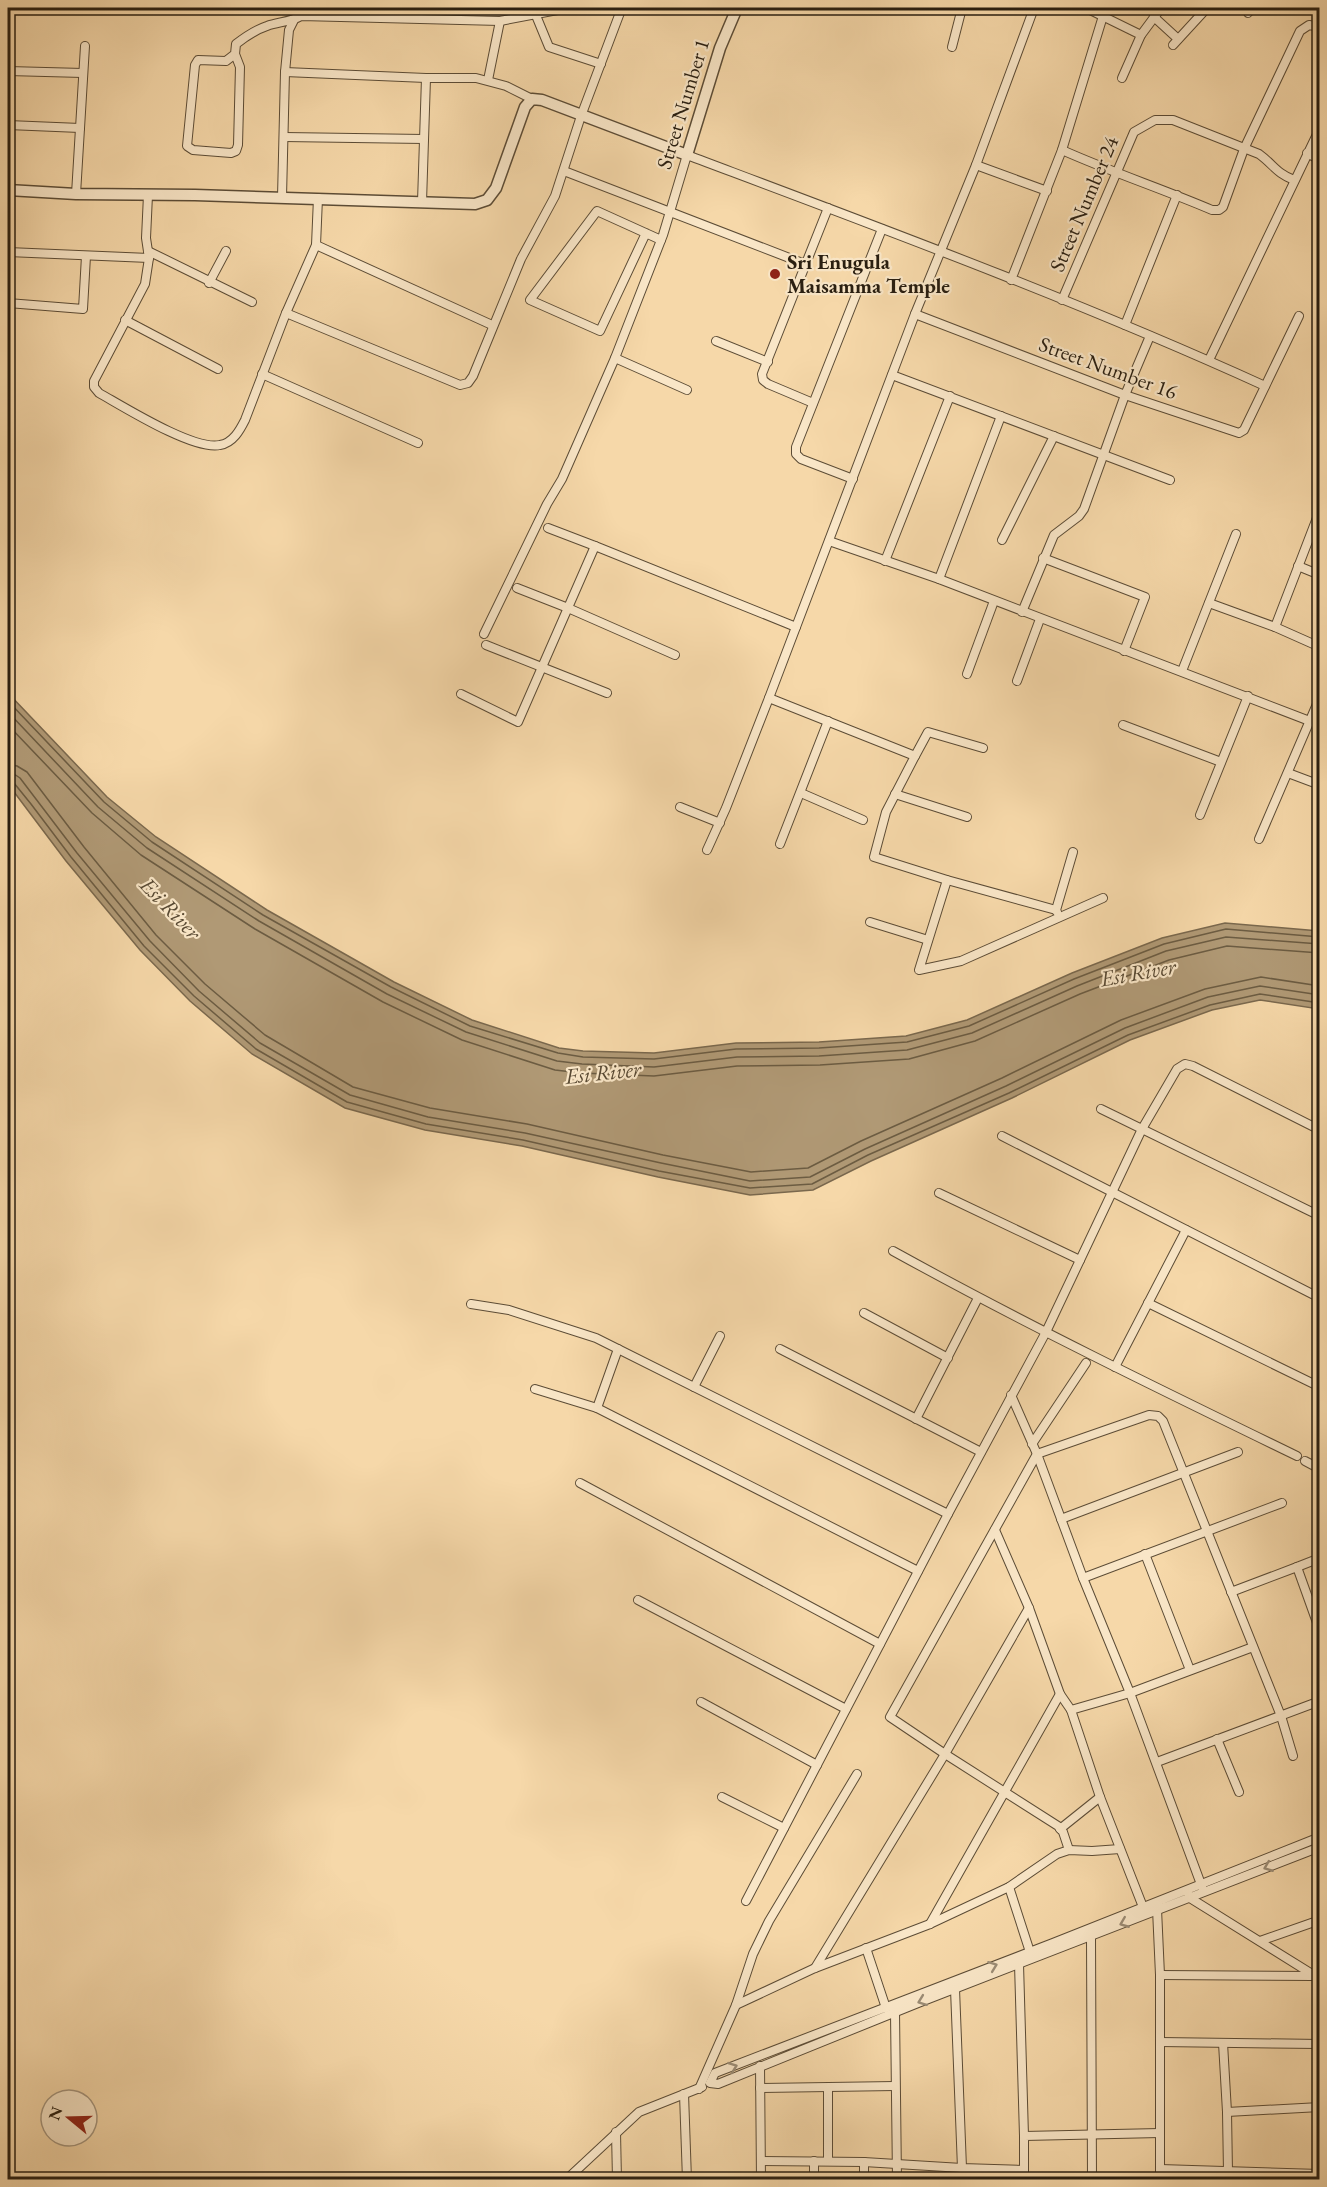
<svg xmlns="http://www.w3.org/2000/svg" width="1327" height="2187" font-family="'EB Garamond',serif">
  <rect width="100%" height="100%" fill="#f6d8a9"/>
  <filter id="stains"><feTurbulence type="fractalNoise" baseFrequency=".00333" numOctaves="4"/><feColorMatrix values="0 0 0 0 .2 0 0 0 0 .09 0 0 0 0 .02 0 0 0 .5 -.17"/></filter>
  <radialGradient id="worn" r=".72"><stop offset=".6" stop-color="#630" stop-opacity="0"/><stop offset="1" stop-color="#630" stop-opacity=".3"/></radialGradient>
  <path fill="#b09975" stroke="#7a684d" stroke-width="1.5" d="M8,693L107,797L156,837L267,910L394,982L472,1020L559,1048L583,1051L654,1053L736,1043L819,1042L906,1036L967,1020L1072,973L1162,938L1225,923L1319,931V1009L1260,1000L1212,1010L1130,1040L1012,1098L871,1161L813,1190L750,1195L658,1177L522,1146L425,1130L345,1108L252,1054L190,1001L140,950L66,861L8,784Z"/>
  <g fill="none" stroke-linecap="round" stroke-linejoin="round">
    <g stroke="#6c5c42" stroke-width="1.5">
      <path d="M8,701L104,802L152,842L263,915L391,987L470,1026L558,1053L583,1057L654,1059L736,1049L819,1048L907,1042L969,1026L1074,979L1164,944L1226,929L1320,937"/>
      <path d="M8,712L98,807L147,848L259,921L387,994L466,1032L557,1061L582,1064L654,1067L737,1057L819,1056L907,1050L972,1033L1077,986L1166,951L1226,937L1320,944"/>
      <path d="M8,725L92,813L141,855L255,929L383,1002L462,1040L555,1070L581,1073L654,1076L737,1066L820,1065L909,1059L975,1041L1080,994L1169,960L1227,946L1320,953"/>
      <path d="M8,764L17,766L27,772L84,847L156,935L205,984L265,1035L353,1087L430,1108L527,1124L663,1155L751,1172L808,1168L861,1141L1002,1078L1121,1020L1205,989L1261,977L1320,986"/>
      <path d="M8,773L14,774L20,778L77,853L150,941L199,991L260,1043L350,1095L428,1117L525,1133L661,1163L750,1181L810,1177L865,1149L1006,1086L1125,1028L1208,997L1260,986L1320,995"/>
      <path d="M8,781L14,783L31,804L71,857L144,946L194,996L256,1049L347,1102L426,1124L523,1140L659,1171L750,1188L812,1184L868,1155L1009,1093L1128,1035L1210,1005L1260,994L1320,1003"/>
    </g>
    <defs>
      <g id="minor">
        <path d="M923,8L931,10"/>
        <path d="M1086,8L1141,35"/>
        <path d="M535,13L549,47L601,64"/>
        <path d="M1248,13L1252,8"/>
        <path d="M345,17L346,8"/>
        <path d="M1154,17L1178,39"/>
        <path d="M1173,45L1207,8"/>
        <path d="M952,47L962,8"/>
        <path d="M235,54L240,67L238,145L236,151L231,153L193,150L187,146L195,65L198,60L226,61L235,54L236,44C245,37 255,30 267,26C278,22 290,22 301,16L500,21L568,8L621,10L637,8"/>
        <path d="M8,71L83,73"/>
        <path d="M285,72L426,78H476L506,86L532,99"/>
        <path d="M1122,78L1141,35L1161,8"/>
        <path d="M488,80L500,21"/>
        <path d="M8,125L80,128"/>
        <path d="M284,137L424,139"/>
        <path d="M1062,150C1111,172 1163,189 1212,210H1219L1223,207L1244,149L1300,31L1309,25L1320,27"/>
        <path d="M1307,153L1320,160"/>
        <path d="M976,165L1047,191"/>
        <path d="M564,171L805,264"/>
        <path d="M76,194L85,46"/>
        <path d="M148,195L146,238L149,258L145,284L94,381V387L99,393C124,407 194,451 220,445C233,443 240,430 245,420L286,313L316,245L318,198"/>
        <path d="M282,197L285,72L289,30L294,20"/>
        <path d="M422,202L426,78"/>
        <path d="M646,233L600,331L530,300L597,211L661,240"/>
        <path d="M316,245L492,325"/>
        <path d="M148,251L252,302"/>
        <path d="M8,252L149,258"/>
        <path d="M1011,280L1062,150L1103,16"/>
        <path d="M209,283L226,251"/>
        <path d="M1062,300L1134,132L1155,120H1173L1259,154C1274,165 1276,173 1294,180"/>
        <path d="M8,303L83,309L86,256"/>
        <path d="M286,313L460,385L468,383L473,376L521,259L555,196L581,116L621,10"/>
        <path d="M915,314L1125,395L1239,433L1244,430L1299,316"/>
        <path d="M125,320L218,369"/>
        <path d="M1125,325L1177,195"/>
        <path d="M716,341L768,362"/>
        <path d="M615,358L687,390"/>
        <path d="M1209,360L1320,128"/>
        <path d="M262,374L418,443"/>
        <path d="M892,375L1170,480"/>
        <path d="M813,403L768,384L763,380L762,374L828,208"/>
        <path d="M853,479L801,459L796,454V447L882,229"/>
        <path d="M548,528L595,546"/>
        <path d="M1002,540L1054,436"/>
        <path d="M829,541L939,579L1320,725"/>
        <path d="M1043,558L1145,597L1124,651"/>
        <path d="M885,561L950,396"/>
        <path d="M1298,566L1320,575"/>
        <path d="M939,579L1001,416"/>
        <path d="M517,588L568,608L675,655"/>
        <path d="M1209,603L1275,627L1320,647"/>
        <path d="M1022,612L1054,535L1079,516L1084,509L1125,395L1150,336"/>
        <path d="M1275,627L1320,510"/>
        <path d="M484,634L547,504L562,479L615,358L663,235L687,155C881,228 1076,300 1265,386"/>
        <path d="M486,645L607,693"/>
        <path d="M1182,671L1236,534"/>
        <path d="M967,674L994,601"/>
        <path d="M1017,681L1040,619"/>
        <path d="M461,694L518,722L595,546L796,627"/>
        <path d="M769,698L915,756L886,812L874,857L947,880L1056,910"/>
        <path d="M1123,725L1221,762"/>
        <path d="M915,756L928,732L983,748"/>
        <path d="M1288,773L1320,785"/>
        <path d="M801,793L863,820"/>
        <path d="M895,794L967,817"/>
        <path d="M680,807L720,823"/>
        <path d="M1200,815L1248,696"/>
        <path d="M1259,839L1320,697"/>
        <path d="M780,844L828,721"/>
        <path d="M707,850L726,808L769,698L915,314L976,165L1034,8"/>
        <path d="M947,880L919,970L961,961L1103,898"/>
        <path d="M1057,912L1056,910L1073,852"/>
        <path d="M870,922L928,940"/>
        <path d="M1101,1109L1320,1216"/>
        <path d="M1002,1136L1320,1298"/>
        <path d="M939,1193L1080,1260"/>
        <path d="M893,1251C1025,1324 1161,1390 1297,1456"/>
        <path d="M1148,1303L1320,1387"/>
        <path d="M471,1304L509,1310L596,1338L948,1514"/>
        <path d="M864,1313L948,1358"/>
        <path d="M780,1349L981,1452"/>
        <path d="M1115,1367L1186,1230"/>
        <path d="M694,1387L720,1336"/>
        <path d="M535,1389L597,1408L918,1571"/>
        <path d="M1011,1395L1037,1454L1083,1578L1130,1693L1202,1887"/>
        <path d="M597,1408L618,1349"/>
        <path d="M916,1419L978,1298"/>
        <path d="M1032,1444L1086,1363"/>
        <path d="M1305,1461L1320,1469"/>
        <path d="M580,1483L880,1644"/>
        <path d="M1061,1519L1238,1452"/>
        <path d="M995,1530L1029,1608L1060,1694L1071,1710L1130,1693L1253,1647"/>
        <path d="M1145,1554L1190,1670"/>
        <path d="M1297,1567L1320,1558"/>
        <path d="M1083,1578L1282,1503"/>
        <path d="M1231,1592L1297,1567L1320,1631"/>
        <path d="M638,1600L846,1709"/>
        <path d="M701,1702L817,1765"/>
        <path d="M1071,1710L1100,1797L1143,1907"/>
        <path d="M1217,1739L1239,1792"/>
        <path d="M1157,1762L1320,1701"/>
        <path d="M722,1797L784,1828"/>
        <path d="M1060,1829L1100,1797"/>
        <path d="M1320,1837L1053,1943L715,2073L710,2083L718,2084L918,2003L1320,1847"/>
        <path d="M1069,1850L1063,1832L1058,1826L945,1754L890,1717L1037,1454L1149,1415L1158,1416L1163,1421L1281,1716L1293,1756"/>
        <path d="M1009,1887L1030,1952"/>
        <path d="M1189,1895L1190,1898L1320,1979"/>
        <path d="M746,1901L948,1514L1046,1332L1142,1129L1177,1069L1185,1064L1193,1066L1320,1130"/>
        <path d="M1157,1909L1160,1975V2180"/>
        <path d="M930,1924L1060,1694"/>
        <path d="M1091,1937L1092,2180"/>
        <path d="M1260,1941L1320,1920"/>
        <path d="M866,1948L886,2008"/>
        <path d="M1019,1964L1024,2136"/>
        <path d="M815,1968L945,1754L1029,1608"/>
        <path d="M1160,1975L1313,1976"/>
        <path d="M955,1989L962,2168L1024,2170"/>
        <path d="M736,2005L815,1968L930,1924L1009,1887L1057,1854L1069,1850L1092,1851L1120,1849"/>
        <path d="M895,2012L897,2180"/>
        <path d="M1160,2042L1320,2044"/>
        <path d="M1223,2043L1227,2112L1228,2172"/>
        <path d="M760,2066L761,2180"/>
        <path d="M760,2088L895,2086"/>
        <path d="M699,2089L736,2005L753,1954L769,1921L857,1774"/>
        <path d="M684,2094L687,2180"/>
        <path d="M1227,2112L1320,2107"/>
        <path d="M616,2132L617,2180"/>
        <path d="M761,2161L864,2162L962,2168"/>
        <path d="M828,2161V2088"/>
        <path d="M1160,2169L1320,2174"/>
        <path d="M566,2180L639,2112L702,2087"/>
        <path d="M814,2180V2161"/>
        <path d="M864,2180V2162"/>
        <path d="M1024,2180V2136L1160,2133"/>
      </g>
      <path id="tertiary" d="M8,190L76,194L195,195L475,204L487,200L496,188L525,107L532,99L542,100L687,155L720,48L737,8"/>
    </defs>
    <use href="#minor" stroke="#5c4c36" stroke-width="10"/>
    <use href="#tertiary" stroke="#5c4c36" stroke-width="13"/>
    <use href="#minor" stroke="#f9e6c7" stroke-width="8"/>
    <use href="#tertiary" stroke="#f9e6c7" stroke-width="10"/>
  </g>
  <defs><path id="oneway-chevron" d="M-2-3.5L2.5 0L-2 3.5" fill="none" stroke-width="1.6" stroke-linecap="round" stroke-linejoin="round" transform="scale(1.5)"/></defs>
  <g stroke="#9b8c75">
    <use href="#oneway-chevron" transform="translate(1268 1867) rotate(158)"/>
    <use href="#oneway-chevron" transform="translate(1124 1923) rotate(158)"/>
    <use href="#oneway-chevron" transform="translate(993 1966) rotate(-21)"/>
    <use href="#oneway-chevron" transform="translate(922 2001) rotate(159)"/>
    <use href="#oneway-chevron" transform="translate(733 2067) rotate(-20)"/>
  </g>
  <circle fill="#8f2418" stroke="#f9e6c7" stroke-width="2" cx="775" cy="274" r="6"/>
  <g text-anchor="middle" stroke-width="4.5" stroke-linejoin="round" paint-order="stroke">
    <g font-size="21" fill="#291e10" stroke="#f9e6c7">
      <text transform="translate(683 104) rotate(-73)" y="7">Street Number 1</text>
      <text transform="translate(1084 204) rotate(-67)" y="7">Street Number 24</text>
      <text transform="translate(1108 368) rotate(20)" y="7">Street Number 16</text>
    </g>
    <g font-size="21" font-weight="bold" fill="#291e10" stroke="#f9e6c7" text-anchor="start">
      <text x="787" y="269">Sri Enugula<tspan x="787" dy="24">Maisamma Temple</tspan></text>
    </g>
    <g font-size="22" font-style="italic" fill="#584933" stroke="#f9e6c7">
      <text transform="translate(171 908) rotate(46)" y="8">Esi River</text>
      <text transform="translate(1138 972) rotate(-10)" y="8">Esi River</text>
      <text transform="translate(603 1072) rotate(-6)" y="8">Esi River</text>
    </g>
  </g>
  <rect width="1327" height="2187" fill="none" stroke="#f6d8a9" stroke-width="30"/>
  <rect x="9" y="9" width="1309" height="2169" fill="none" stroke="#291e10" stroke-width="3"/>
  <rect x="15" y="15" width="1297" height="2157" fill="none" stroke="#291e10" stroke-width="1.5"/>
  <g transform="translate(69 2118) rotate(289)"><circle r="28" fill="#f9e6c7" stroke="#a6967e" stroke-width="1.5"/>
  <path d="M0-4.5L10 22L0 15L-10 22Z" fill="#8f2418"/>
  <text y="-9" font-size="16" font-weight="bold" text-anchor="middle" fill="#291e10">N</text>
  </g>
  <rect width="100%" height="100%" filter="url(#stains)"/>
  <rect width="100%" height="100%" fill="url(#worn)"/>
</svg>
